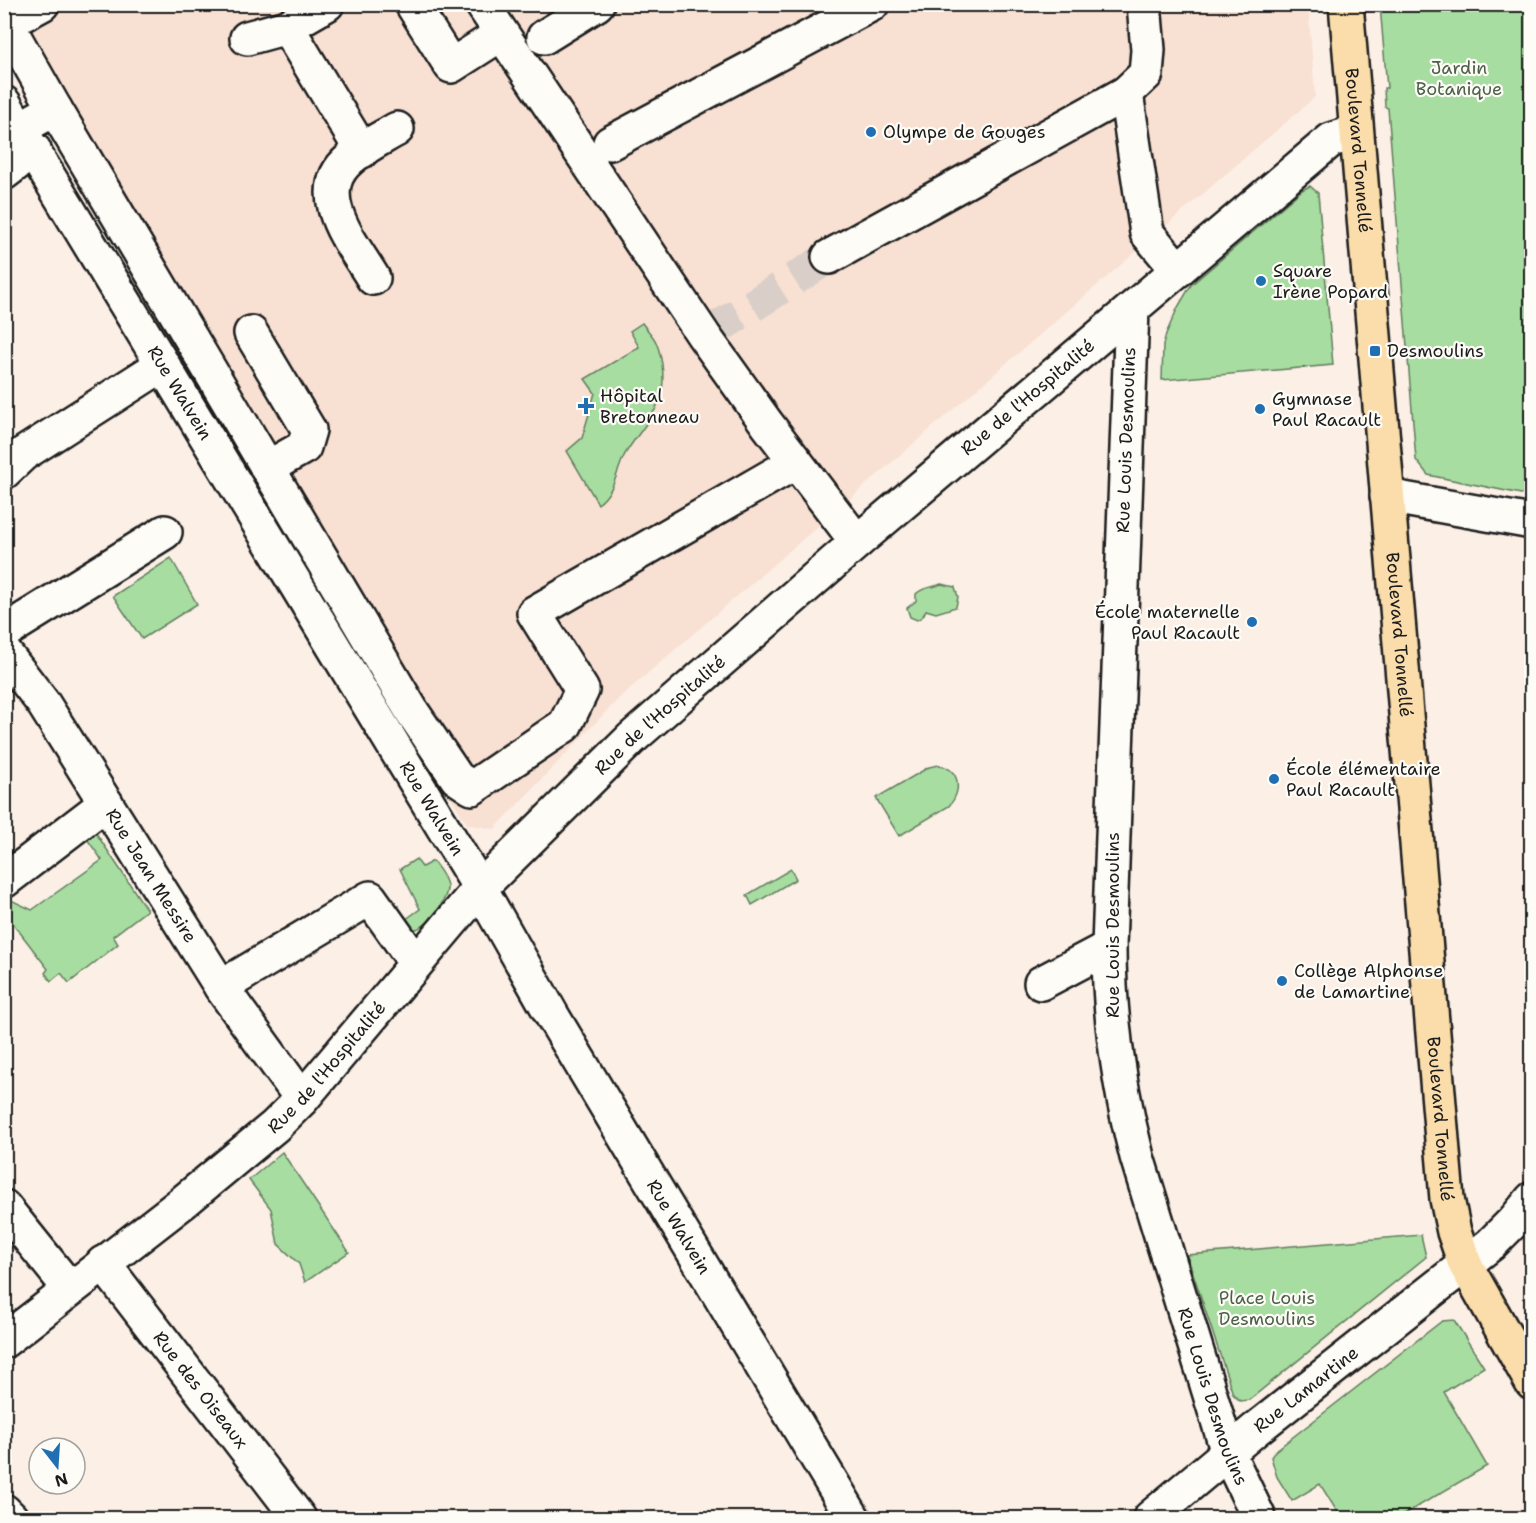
<svg xmlns="http://www.w3.org/2000/svg" width="1536" height="1523" font-family="'Shantell Sans',sans-serif">
  <rect width="100%" height="100%" fill="#fbefe6"/>
  <filter id="ink" filterUnits="userSpaceOnUse"><feTurbulence type="fractalNoise" baseFrequency=".0167" numOctaves="2"/><feDisplacementMap in="SourceGraphic" scale="12" xChannelSelector="R" yChannelSelector="G"/><feConvolveMatrix kernelMatrix="1 2 1 2 8 2 1 2 1" color-interpolation-filters="sRGB"/></filter>
  <g filter="url(#ink)">
    <path fill="#f8e0d2" d="M4,5H1308L1315,97L620,697L494,829L467,824L41,116L5,55Z"/>
    <g fill="#a7dda0" stroke="#627c5e" stroke-width="1.5">
      <path d="M1380,5H1531V496L1428,475L1416,460L1388,108L1385,107L1384,88H1387Z"/>
      <path d="M1310,186L1318,193L1333,365L1162,380L1163,345L1166,334L1178,307L1191,285L1302,190Z"/>
      <path d="M642,323C646,329 653,335 656,342C663,359 666,384 659,401C653,419 633,439 624,456C616,473 614,493 598,504L567,451L582,438L595,393L585,379L639,347L630,331Z"/>
      <path d="M171,558L197,604L142,639L113,596Z"/>
      <path d="M941,584L955,587L958,597L956,607L936,613L926,610L923,616L917,620L910,617L907,608L916,601V594C922,587 933,588 941,584Z"/>
      <path d="M939,765C961,770 962,791 949,806L899,836L876,798L929,767Z"/>
      <path d="M96,833L147,910L113,936L118,944L69,983L61,973L51,981L45,973L48,969L5,913V902L9,899L32,910L102,860L87,839Z"/>
      <path d="M416,859L422,867L433,861C438,868 446,877 447,886C449,899 424,935 409,929C406,927 404,924 402,922L420,909L400,869Z"/>
      <path d="M791,869L796,879L752,905L747,895Z"/>
      <path d="M282,1152L349,1252L305,1282L299,1264L278,1244L271,1209L249,1180Z"/>
      <path d="M1421,1235L1426,1257L1249,1400L1240,1401L1233,1394L1187,1255Z"/>
      <path d="M1454,1320L1484,1367L1444,1392L1487,1466L1398,1518H1341L1320,1484L1292,1501L1277,1477L1271,1457L1275,1451L1442,1321Z"/>
    </g>
    <g fill="none" stroke-linecap="round" stroke-linejoin="round">
      <path stroke="#dacfc8" stroke-width="33" stroke-dasharray="33 16" stroke-linecap="butt" d="M711,332L829,257"/>
      <defs>
        <g id="minor">
          <path d="M412,4L451,66L501,34"/>
          <path d="M482,4L704,336L767,424L857,542"/>
          <path d="M4,19L55,109L35,120"/>
          <path d="M7,23L42,4"/>
          <path d="M287,27L362,151"/>
          <path d="M544,37L597,4"/>
          <path d="M247,38L287,27L327,4"/>
          <path d="M1126,93L1147,233L1178,270"/>
          <path id="s1" d="M4,103L480,888L553,1017L853,1518"/>
          <path d="M55,109L413,713L457,778L472,788L565,725L582,690L534,613L796,462"/>
          <path d="M610,143L872,4"/>
          <path d="M4,173L34,150"/>
          <path d="M829,257L1126,93L1146,74L1148,50L1144,4"/>
          <path d="M373,278C353,244 309,194 350,159C363,147 382,138 397,129"/>
          <path id="s2" d="M1132,309L1109,947C1109,1020 1119,1087 1137,1157L1228,1453L1259,1518"/>
          <path d="M251,333L309,430L304,447L267,468"/>
          <path d="M4,472L23,454L162,365"/>
          <path d="M1387,496L1532,522"/>
          <path d="M4,632L165,532"/>
          <path id="s3" d="M4,652L43,703L221,987L302,1099"/>
          <path d="M4,881L106,803"/>
          <path d="M1041,983L1109,947"/>
          <path d="M221,987L370,898L416,963"/>
          <path d="M4,1207L70,1289"/>
          <path id="s4" d="M103,1263L299,1518"/>
          <path id="s5" d="M4,1341L182,1203L275,1126L302,1099L480,888L632,738L857,542L1331,140L1356,132"/>
          <path d="M4,1511L11,1518"/>
          <path id="s6" d="M1150,1518L1256,1429L1491,1244L1514,1221L1532,1199"/>
        </g>
        <g id="major">
          <path id="s7" d="M1346,4L1447,1199L1454,1232L1465,1264L1532,1383"/>
        </g>
      </defs>
      <use href="#minor" stroke="#1c1c1c" stroke-width="38"/>
      <use href="#major" stroke="#1c1c1c" stroke-width="38"/>
      <use href="#minor" stroke="#fdfcf7" stroke-width="33"/>
      <use href="#major" stroke="#faddab" stroke-width="33"/>
    </g>
  </g>
  <g fill="#1f6fb2" stroke="#fdfcf7" stroke-width="2">
    <circle cx="871" cy="132" r="6"/>
    <circle cx="1261" cy="281" r="6"/>
    <rect x="1369" y="345" width="12" height="12" rx="3"/>
    <path d="M583 397h6v6h6v6h-6v6h-6v-6h-6v-6h6z"/>
    <circle cx="1260" cy="409" r="6"/>
    <circle cx="1252" cy="622" r="6"/>
    <circle cx="1274" cy="779" r="6"/>
    <circle cx="1282" cy="981" r="6"/>
  </g>
  <g text-anchor="middle" stroke-width="4.5" stroke-linejoin="round" paint-order="stroke">
    <g font-size="18" fill="#4d604a" stroke="#fdfcf7">
      <text x="1459" y="74">Jardin<tspan x="1459" dy="21">Botanique</tspan></text>
      <text x="1267" y="1304">Place Louis<tspan x="1267" dy="21">Desmoulins</tspan></text>
    </g>
    <g font-size="18" fill="#1c1c1c" stroke="#fdfcf7" text-anchor="start">
      <text x="883" y="138">Olympe de Gouges</text>
      <text x="1273" y="277">Square<tspan x="1273" dy="21">Irène Popard</tspan></text>
      <text x="1387" y="357">Desmoulins</text>
      <text x="600" y="402">Hôpital<tspan x="600" dy="21">Bretonneau</tspan></text>
      <text x="1272" y="405">Gymnase<tspan x="1272" dy="21">Paul Racault</tspan></text>
      <text x="1240" y="618" text-anchor="end">École maternelle<tspan x="1240" dy="21">Paul Racault</tspan></text>
      <text x="1286" y="775">École élémentaire<tspan x="1286" dy="21">Paul Racault</tspan></text>
      <text x="1294" y="977">Collège Alphonse<tspan x="1294" dy="21">de Lamartine</tspan></text>
    </g>
    <g font-size="18" fill="#1c1c1c" stroke="#fdfcf7">
      <text dy="6" stroke="none"><textPath href="#s7" startOffset="147">Boulevard Tonnellé</textPath></text>
      <text dy="6" stroke="none"><textPath href="#s1" startOffset="339">Rue Walvein</textPath></text>
      <text dy="6" stroke="none"><textPath href="#s5" startOffset="1396">Rue de l'Hospitalité</textPath></text>
      <text transform="translate(1126 440) rotate(-88)" y="6">Rue Louis Desmoulins</text>
      <text dy="6" stroke="none"><textPath href="#s7" startOffset="633">Boulevard Tonnellé</textPath></text>
      <text dy="6" stroke="none"><textPath href="#s5" startOffset="910">Rue de l'Hospitalité</textPath></text>
      <text dy="6" stroke="none"><textPath href="#s1" startOffset="825">Rue Walvein</textPath></text>
      <text dy="6" stroke="none"><textPath href="#s3" startOffset="268">Rue Jean Messire</textPath></text>
      <text transform="translate(1113 925) rotate(-90)" y="6">Rue Louis Desmoulins</text>
      <text dy="6" stroke="none"><textPath href="#s5" startOffset="424">Rue de l'Hospitalité</textPath></text>
      <text dy="6" stroke="none"><textPath href="#s7" startOffset="1119">Boulevard Tonnellé</textPath></text>
      <text dy="6" stroke="none"><textPath href="#s1" startOffset="1311">Rue Walvein</textPath></text>
      <text dy="6" stroke="none"><textPath href="#s6" startOffset="202">Rue Lamartine</textPath></text>
      <text dy="6" stroke="none"><textPath href="#s4" startOffset="160">Rue des Oiseaux</textPath></text>
      <text dy="6" stroke="none"><textPath href="#s2" startOffset="1102">Rue Louis Desmoulins</textPath></text>
    </g>
  </g>
  <rect width="1536" height="1523" fill="none" stroke="#fdfcf7" stroke-width="24"/>
  <rect x="12" y="12" width="1512" height="1499" fill="none" stroke="#1c1c1c" stroke-width="2" filter="url(#ink)"/>
  <g transform="translate(57 1466) rotate(163)"><circle r="28" fill="#fdfcf7" stroke="#a3a29f" stroke-width="1.5"/>
  <path d="M0-4.5L10 22L0 15L-10 22Z" fill="#1f6fb2"/>
  <text y="-9" font-size="16" font-weight="bold" text-anchor="middle" fill="#1c1c1c">N</text>
  </g>
</svg>
